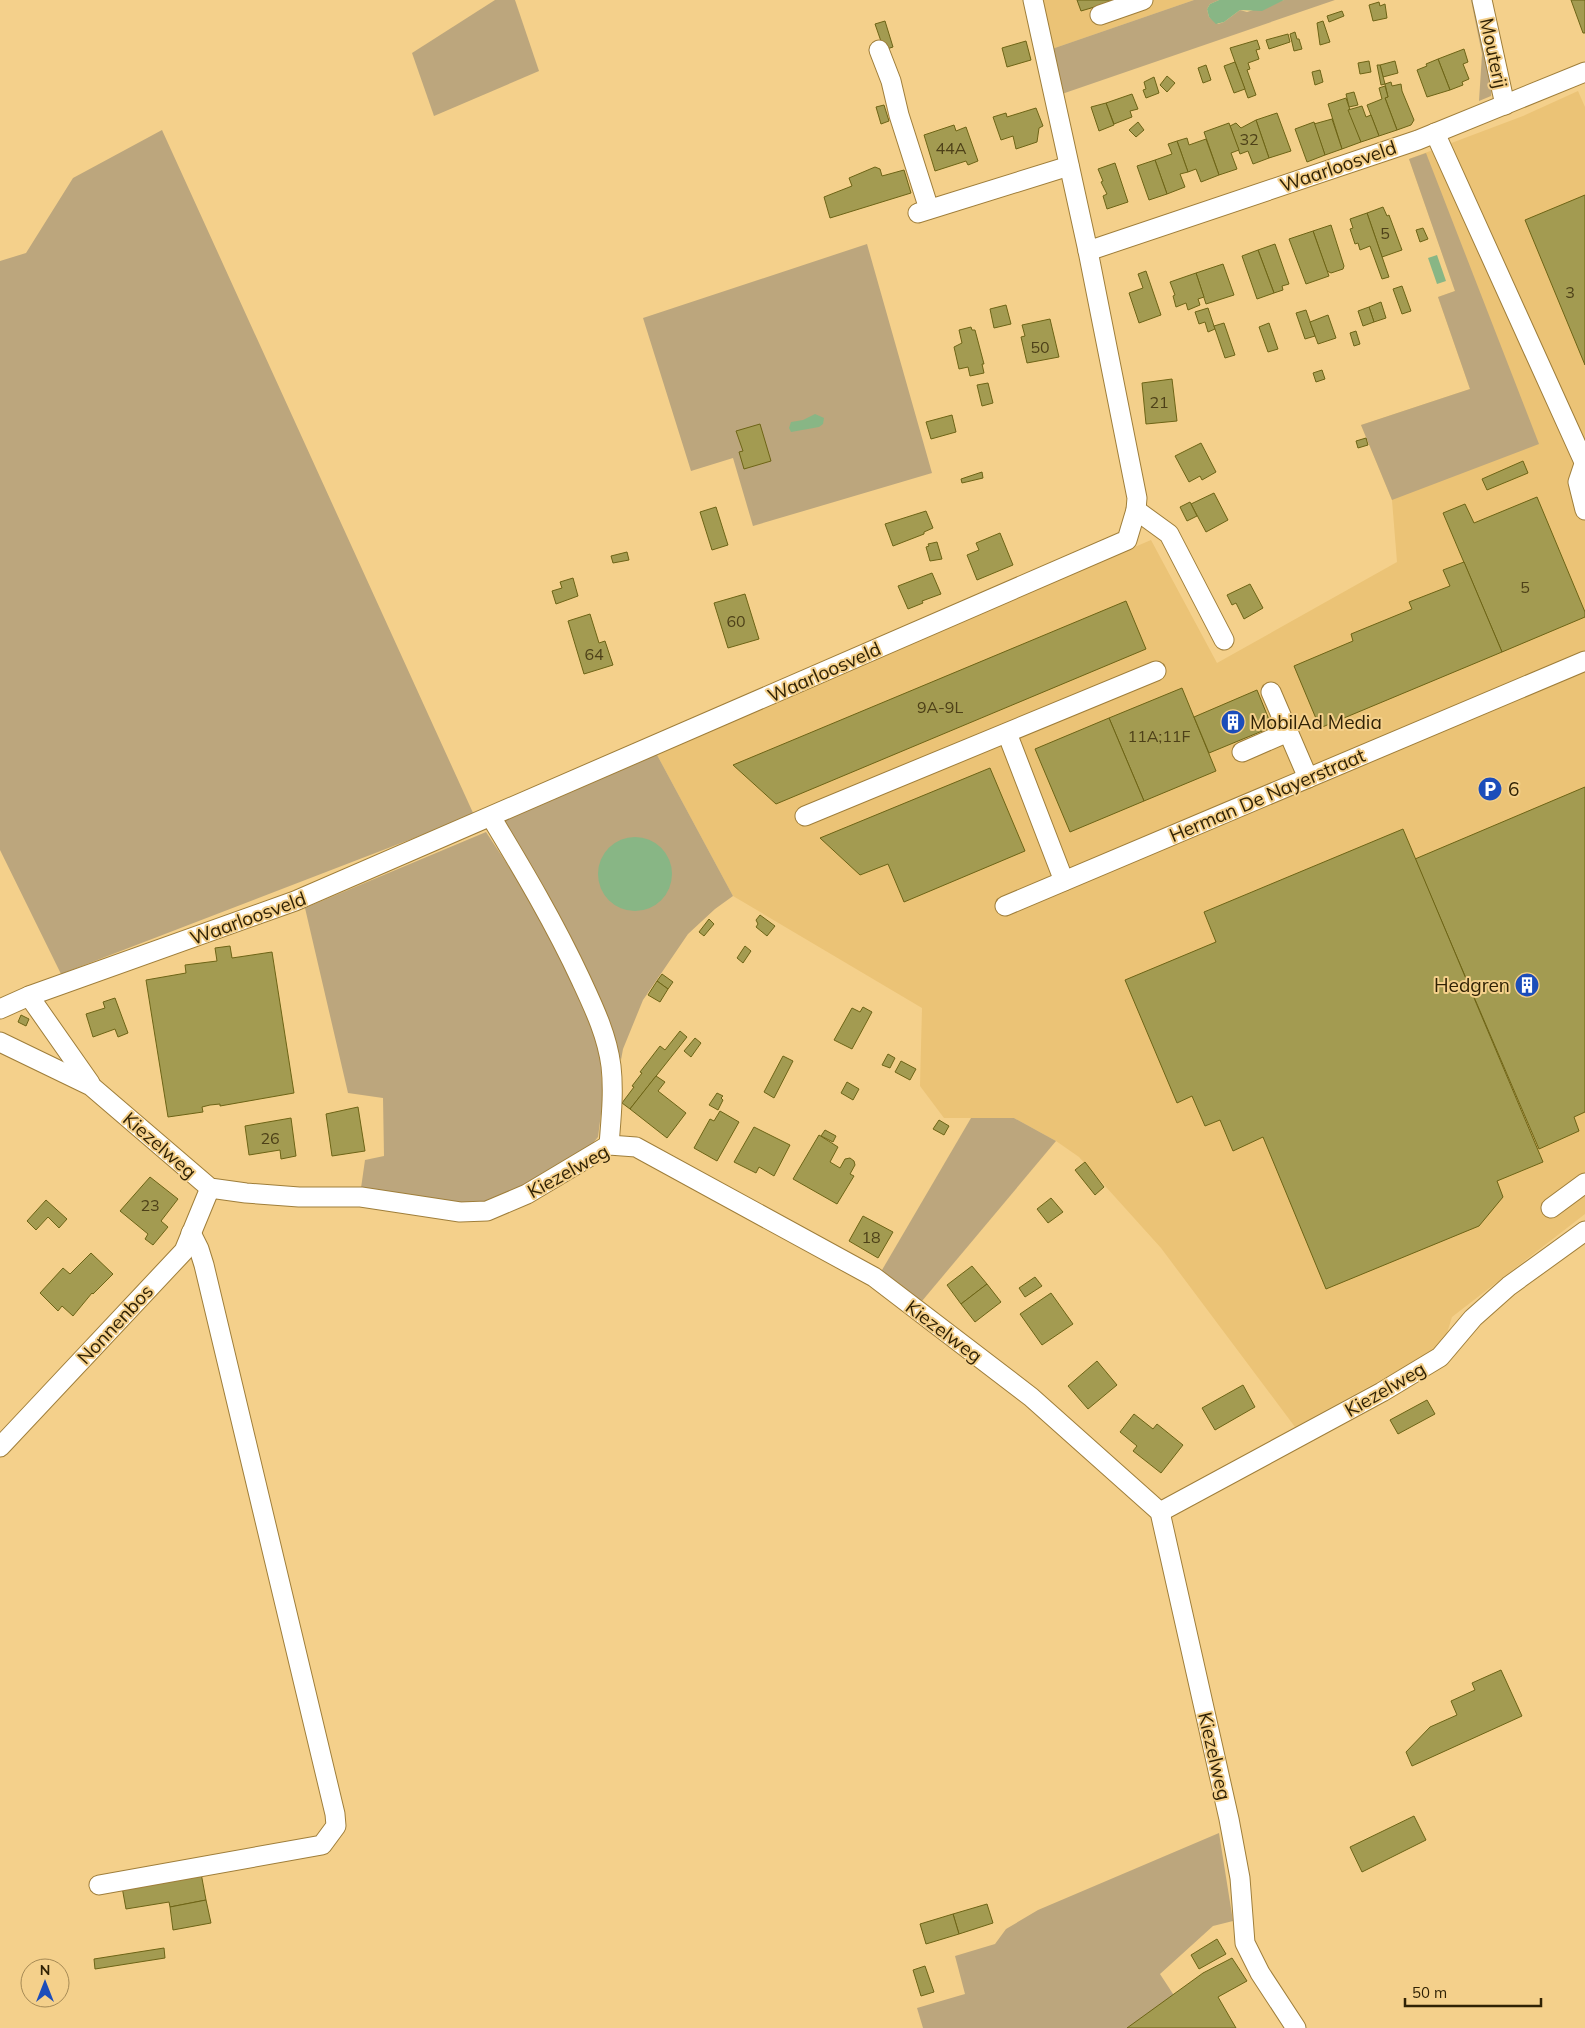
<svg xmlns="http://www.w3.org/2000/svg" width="1585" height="2028" font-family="Mulish,sans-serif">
  <rect width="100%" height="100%" fill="#f4d08b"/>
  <g fill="#ebc376">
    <path d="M1036,0H1194L1046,51Z"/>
    <path d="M1578,91L1585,107V1214L1452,1317L1443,1346L1295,1427L1161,1248L1079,1157L1056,1141L1014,1118H944L920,1086L922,1008L733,896L656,753L1151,540L1217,663L1397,562L1392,500L1361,425L1470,389L1438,297L1455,291L1409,159L1523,116Z"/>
  </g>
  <g fill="#bca67d">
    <path d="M495,0H515L539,71L434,116L412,53Z"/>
    <path d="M1194,0H1219L1210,4L1207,9L1209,17L1218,24L1224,22L1240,10L1247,12L1284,0H1335L1056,96L1046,51Z"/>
    <path d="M1471,0H1473L1492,86L1491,96L1479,101L1482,54Z"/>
    <path d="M162,130L474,815L61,974L0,850V261L26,253L73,178Z"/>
    <path d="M1426,153L1539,444L1392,500L1361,425L1470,389L1438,297L1455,291L1409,159Z"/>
    <path d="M867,244L932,473L753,526L733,458L691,471L643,318Z"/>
    <path d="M656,753L733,896L715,909L688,934L643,1000L623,1049L621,1060L594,988L568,931L504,820Z"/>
    <path d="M486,832L545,921L590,1022L600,1057L603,1098L598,1137L585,1153L503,1197L472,1205L361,1188L365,1160L384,1156L383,1098L348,1093L305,908Z"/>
    <path d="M971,1118H1014L1056,1141L917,1307L875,1282Z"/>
    <path d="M1219,1833L1233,1921L1213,1926L1160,1974L1175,1997L1131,2028H923L917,2008L965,1994L955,1956L995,1944L1006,1929L1038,1910Z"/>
  </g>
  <g fill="#88b685">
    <path d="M1219,0H1284L1262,11L1240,10L1224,22L1216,24L1209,17L1207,9L1210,4Z"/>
    <path d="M1437,255L1446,281L1437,284L1428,258Z"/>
    <path d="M815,414L824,418L823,424L819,427L791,432L789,428L791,422L803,420Z"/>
    <circle cx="635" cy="874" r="37"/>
  </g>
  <g fill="#a39b51" stroke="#6d6416">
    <path d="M1077,0H1118L1081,11Z"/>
    <path d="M1571,0H1585V33H1583Z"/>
    <path d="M1379,2L1380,6L1385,4L1387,18L1373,21L1369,5Z"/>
    <path d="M1342,11L1344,16L1329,22L1327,16Z"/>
    <path d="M885,21L893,47L884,50L875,24Z"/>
    <path d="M1323,21L1330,42L1320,45L1317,23Z"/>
    <path d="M1295,32L1297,39H1299L1302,49L1294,51L1290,34Z"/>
    <path d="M1288,34L1290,42L1269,49L1266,40Z"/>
    <path d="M1257,40L1260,49L1256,50L1259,59L1248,63L1250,69L1247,70L1256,95L1248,98L1230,48Z"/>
    <path d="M1026,41L1031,60L1007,67L1002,48Z"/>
    <path d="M1464,49L1468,62L1463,64L1469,79L1462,82L1463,85L1450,90L1438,59Z"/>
    <path d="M1438,59L1450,90L1427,97L1417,70L1427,66L1426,64Z"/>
    <path d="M1369,61L1371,72L1360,74L1358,63Z"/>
    <path d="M1395,61L1398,73L1383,77L1380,65Z"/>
    <path d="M1235,62L1245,89L1234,93L1224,66Z"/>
    <path d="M1206,65L1211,80L1203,83L1198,68Z"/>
    <path d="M1377,65H1380L1385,84L1381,85Z"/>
    <path d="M1320,70L1323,82L1315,85L1312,72Z"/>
    <path d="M1167,76L1175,83L1167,92L1160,85Z"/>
    <path d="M1154,77L1159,93L1146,98L1143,90L1146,89L1144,82Z"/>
    <path d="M1391,82L1392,86L1401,84L1402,91L1414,120L1411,125L1397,130L1385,98L1388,97L1385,84Z"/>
    <path d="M1385,86L1388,97L1385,98L1397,130L1379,136L1367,105L1382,99L1379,88Z"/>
    <path d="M1354,92L1358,105L1349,107L1346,94Z"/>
    <path d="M1132,94L1138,109L1130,111L1132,117L1114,124L1106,103Z"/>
    <path d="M1346,98L1361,142L1342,149L1328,104Z"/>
    <path d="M1106,103L1114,125L1099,131L1091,107Z"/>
    <path d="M884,105L889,121L881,124L876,107Z"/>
    <path d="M1362,106L1366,117L1371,115L1379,136L1361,142L1348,110Z"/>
    <path d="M1036,108L1043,126L1039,128L1037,142L1016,149L1013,136L1001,140L993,117L1006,113L1007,117Z"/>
    <path d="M1277,113L1291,151L1269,158L1256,120Z"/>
    <path d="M1332,119L1342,149L1325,155L1314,124Z"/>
    <path d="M1256,120L1269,158L1253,164L1248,151L1240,154L1230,126L1236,123L1241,128Z"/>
    <path d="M1138,122L1144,130L1136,137L1129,130Z"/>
    <path d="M1314,122L1325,155L1307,162L1295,129Z"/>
    <path d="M1229,123L1239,150L1231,153L1237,169L1219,175L1204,132Z"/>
    <path d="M954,125L956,131L966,127L978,161L968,165L966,161L935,171L924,135Z"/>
    <path d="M1187,138L1189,145L1206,139L1219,175L1201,182L1196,169L1188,172L1177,141Z"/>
    <path d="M1177,141L1188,172L1180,174L1185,187L1167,194L1155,160L1172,154L1168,144Z"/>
    <path d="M1155,160L1167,194L1149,200L1137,166Z"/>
    <path d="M1115,163L1128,202L1107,209L1103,196L1107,194L1101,182L1103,181L1098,169Z"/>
    <path d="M875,167L880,169L882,176L904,170L911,193L830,218L824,197L852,186L849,178Z"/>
    <path d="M1585,195V365L1525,220Z"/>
    <path d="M1383,207L1387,216L1389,215L1402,250L1382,257L1367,213Z"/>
    <path d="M1367,213L1389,277L1382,279L1370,246L1360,250L1358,243L1355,244L1350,229L1353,228L1350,219Z"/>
    <path d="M1331,225L1344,266L1343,269L1331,273L1327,271L1313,231Z"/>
    <path d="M1423,228L1428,239L1420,242L1416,230Z"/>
    <path d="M1313,231L1329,276L1306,284L1289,239Z"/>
    <path d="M1275,244L1289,284L1282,286L1283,290L1274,293L1258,250Z"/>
    <path d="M1258,250L1274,293L1257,299L1242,256Z"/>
    <path d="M1223,264L1234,295L1206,304L1196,273Z"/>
    <path d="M1146,271L1161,315L1139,323L1129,293L1143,288L1138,274Z"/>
    <path d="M1196,273L1204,297L1198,299L1200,305L1188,310L1186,303L1176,307L1173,296L1175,295L1170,282Z"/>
    <path d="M1402,286L1411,311L1402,314L1393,289Z"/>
    <path d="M1381,302L1386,318L1374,322L1369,307Z"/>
    <path d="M1006,305L1011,324L994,328L990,309Z"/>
    <path d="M1369,307L1374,322L1363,326L1358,311Z"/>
    <path d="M1208,308L1215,329L1208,332L1205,322L1199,324L1195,312Z"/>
    <path d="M1306,310L1315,336L1305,339L1296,313Z"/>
    <path d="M1328,315L1336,338L1318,344L1310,322Z"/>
    <path d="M1050,319L1059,357L1027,363L1021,337L1025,336L1022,325Z"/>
    <path d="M1224,323L1235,355L1225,358L1214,326Z"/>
    <path d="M1269,323L1278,349L1268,352L1259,327Z"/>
    <path d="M971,327L972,330H975L984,364H982L984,373L970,376L968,367L959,369L954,347L962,343L959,330Z"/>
    <path d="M1356,331L1360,344L1354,346L1350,333Z"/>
    <path d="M1322,370L1325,379L1316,382L1313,373Z"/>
    <path d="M1172,379L1177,421L1146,424L1142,383Z"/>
    <path d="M988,383L993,403L982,406L977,385Z"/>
    <path d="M952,415L956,432L931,439L926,422Z"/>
    <path d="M760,424L771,461L744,469L739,452L743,451L736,431Z"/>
    <path d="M1366,438L1368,445L1358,448L1356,441Z"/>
    <path d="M1201,443L1216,472L1202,480L1200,476L1189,482L1175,456Z"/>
    <path d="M1523,461L1528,473L1487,490L1482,479Z"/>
    <path d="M982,472L983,478L962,483L961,479Z"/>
    <path d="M1214,493L1228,520L1206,532L1191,504Z"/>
    <path d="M1537,497L1585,612V617L1502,652L1443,513L1465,504L1474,523Z"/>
    <path d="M1190,502L1197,516L1187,521L1180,507Z"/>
    <path d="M716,507L728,545L712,550L700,512Z"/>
    <path d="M926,511L933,528L924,532V534L893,546L885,524Z"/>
    <path d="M1000,533L1013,565L977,580L967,555L979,550L976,543Z"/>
    <path d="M937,542L942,559L930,561L926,547L929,546L928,544Z"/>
    <path d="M627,552L629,560L613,563L611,556Z"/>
    <path d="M1464,562L1502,652L1320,728L1294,666L1353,641L1351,634L1412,609L1409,602L1450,586L1443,570Z"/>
    <path d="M932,573L941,594L922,601L923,603L908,609L898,586Z"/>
    <path d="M573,578L578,596L556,604L552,591L562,588L560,582Z"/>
    <path d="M1250,584L1263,608L1244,619L1236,603L1232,605L1227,595Z"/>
    <path d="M745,594L759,639L728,648L714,603Z"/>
    <path d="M1126,601L1146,649L776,804L733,765Z"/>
    <path d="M590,614L599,643L605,641L613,665L584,674L568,621Z"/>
    <path d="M1182,688L1216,771L1144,801L1109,718Z"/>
    <path d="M1257,690L1272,727L1209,753L1194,717Z"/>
    <path d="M1109,718L1144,801L1070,832L1035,749Z"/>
    <path d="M990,768L1025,851L904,902L888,864L860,875L820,838Z"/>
    <path d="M1585,787V1112L1574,1117L1579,1131L1539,1149L1415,859Z"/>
    <path d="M1403,829L1543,1162L1497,1181L1503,1197L1479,1226L1326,1289L1263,1137L1233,1151L1220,1120L1205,1126L1192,1096L1177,1103L1125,980L1216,942L1204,912Z"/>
    <path d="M760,915L775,926L767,936L756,927L758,924L756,920Z"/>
    <path d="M709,919L714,924L704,936L699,932Z"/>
    <path d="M230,946L232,958L272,952L294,1093L220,1106V1104L210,1105L202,1107L203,1112L168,1117L146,980L186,973L185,965L217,961L215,948Z"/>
    <path d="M745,946L751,951L743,963L737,958Z"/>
    <path d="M662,974L673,982L668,989L657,981Z"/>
    <path d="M657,981L668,989L660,1002L648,995Z"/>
    <path d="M115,998L128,1033L118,1037L115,1029L93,1037L86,1014L105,1008L103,1002Z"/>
    <path d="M863,1007L872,1012L852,1049L834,1040L852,1008L860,1012Z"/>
    <path d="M21,1015L29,1019L26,1026L18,1022Z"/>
    <path d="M680,1031L687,1037L630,1109L622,1103L634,1087L632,1086L642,1073L640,1072L660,1046L665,1050Z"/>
    <path d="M695,1038L701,1043L691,1057L684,1051Z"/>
    <path d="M888,1054L895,1058L890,1068L882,1065Z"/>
    <path d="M783,1056L793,1061L774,1098L764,1092Z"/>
    <path d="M901,1061L916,1069L910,1080L895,1072Z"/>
    <path d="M656,1076L665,1082L658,1091L686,1113L667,1138L630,1109Z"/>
    <path d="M847,1082L859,1089L853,1100L841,1093Z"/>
    <path d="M717,1093L723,1096L721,1098L723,1100L718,1110L709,1105Z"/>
    <path d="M358,1107L365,1151L332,1156L326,1114Z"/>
    <path d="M720,1111L739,1122L717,1161L694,1148L710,1119L714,1121Z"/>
    <path d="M291,1118L296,1156L281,1159L280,1150L249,1155L245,1126Z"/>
    <path d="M939,1120L949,1126L944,1135L933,1129Z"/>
    <path d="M754,1127L790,1145L774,1176L759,1167L756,1173L734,1162Z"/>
    <path d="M825,1130L836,1136L833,1142L821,1136Z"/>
    <path d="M819,1135L838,1147L830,1162L840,1168L845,1159L850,1158L854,1161L855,1165L850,1174L854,1176L837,1204L793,1179Z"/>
    <path d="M1085,1162L1104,1187L1095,1195L1075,1170Z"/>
    <path d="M150,1177L178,1199L161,1221L168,1227L153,1245L145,1239L148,1234L120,1211Z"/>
    <path d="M1051,1198L1063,1212L1048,1223L1037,1209Z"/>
    <path d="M46,1200L67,1219L59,1228L48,1217L36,1230L27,1221Z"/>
    <path d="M863,1216L893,1232L878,1258L849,1241Z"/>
    <path d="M91,1253L113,1274L93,1294L92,1293L73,1316L62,1306L58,1311L40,1293L63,1268L70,1274Z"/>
    <path d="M972,1266L987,1284L961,1304L947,1285Z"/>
    <path d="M1035,1277L1042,1286L1025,1297L1019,1288Z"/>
    <path d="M987,1284L1001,1302L975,1322L961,1304Z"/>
    <path d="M1051,1293L1073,1324L1042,1345L1020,1314Z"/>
    <path d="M1097,1361L1117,1385L1088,1409L1068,1386Z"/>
    <path d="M1243,1385L1255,1407L1215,1430L1202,1408Z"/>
    <path d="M1427,1400L1435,1414L1398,1434L1390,1420Z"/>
    <path d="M1134,1414L1153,1429L1157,1424L1183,1445L1161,1473L1133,1451L1137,1446L1120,1432Z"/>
    <path d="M1501,1670L1522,1716L1412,1766L1406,1752L1430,1727L1457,1715L1451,1701L1475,1690L1472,1683Z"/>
    <path d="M1414,1816L1426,1840L1362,1872L1350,1847Z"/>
    <path d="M201,1873L206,1900L170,1907L169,1902L126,1909L122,1887Z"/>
    <path d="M206,1900L211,1923L173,1930L170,1907Z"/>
    <path d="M987,1904L993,1923L959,1934L953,1914Z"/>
    <path d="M953,1914L959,1934L926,1944L920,1924Z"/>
    <path d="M1217,1939L1226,1954L1199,1969L1191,1955Z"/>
    <path d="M164,1948L165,1958L95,1969L94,1959Z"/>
    <path d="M1232,1958L1247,1981L1218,1997L1236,2028H1127L1203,1973Z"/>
    <path d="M925,1966L934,1992L921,1996L913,1970Z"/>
  </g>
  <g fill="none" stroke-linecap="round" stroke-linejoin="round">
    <defs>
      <g id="minor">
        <path d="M1482,0L1505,105"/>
        <path d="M1100,15L1143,0"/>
        <path d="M879,50L891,81L899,115L929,209"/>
        <path d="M1435,133L1584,462"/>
        <path d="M918,213L1069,166"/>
        <path d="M1088,251L1418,140L1585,72"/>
        <path d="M1585,461L1578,482L1585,510"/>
        <path d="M1136,510L1169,534L1224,640"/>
        <path d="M1271,692L1308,778"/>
        <path d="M1007,733L1064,881"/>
        <path d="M1242,752L1288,732"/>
        <path d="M805,816L1156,671"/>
        <path d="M491,817C523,870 555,924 581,980C594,1008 607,1035 611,1066C614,1092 611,1119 609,1145"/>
        <path d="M1005,906L1585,661"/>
        <path d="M29,996L90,1083"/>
        <path d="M0,1009L29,996L295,901L1127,540L1136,510L1137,498L1088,251L1033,0"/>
        <path d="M0,1042L91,1086L210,1188L246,1193L299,1197H361L460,1212L487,1211L527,1194L609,1145L636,1147L874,1277L1031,1397L1160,1512L1229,1819L1240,1878L1245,1943L1260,1973L1296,2028"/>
        <path d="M1551,1208L1585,1183"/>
        <path d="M0,1447L184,1251L210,1188"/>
        <path d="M1160,1512L1382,1392L1440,1357L1473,1318L1509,1286L1585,1231"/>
        <path d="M99,1885L322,1845L336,1826L335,1814L204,1265L199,1249L191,1233"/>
      </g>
    </defs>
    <use href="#minor" stroke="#9f7e3a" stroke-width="21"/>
    <use href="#minor" stroke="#fff" stroke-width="19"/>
  </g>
  <defs>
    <symbol id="building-disc" viewBox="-11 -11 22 22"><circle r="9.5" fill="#1c4dba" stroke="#f4d08b"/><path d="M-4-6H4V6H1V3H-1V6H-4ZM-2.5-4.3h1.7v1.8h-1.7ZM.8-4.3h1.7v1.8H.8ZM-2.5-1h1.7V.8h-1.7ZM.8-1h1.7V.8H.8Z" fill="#fff"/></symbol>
    <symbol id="parking-disc" viewBox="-11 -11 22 22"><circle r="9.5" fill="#1c4dba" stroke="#f4d08b"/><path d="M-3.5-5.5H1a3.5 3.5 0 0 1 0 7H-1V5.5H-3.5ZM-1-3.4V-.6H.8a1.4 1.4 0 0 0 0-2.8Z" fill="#fff"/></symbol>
  </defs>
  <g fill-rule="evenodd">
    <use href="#building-disc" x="1219" y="708" width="28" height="28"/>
    <use href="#parking-disc" x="1476" y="775" width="28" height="28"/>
    <use href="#building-disc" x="1513" y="971" width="28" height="28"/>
  </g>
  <g text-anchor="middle" stroke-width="4" stroke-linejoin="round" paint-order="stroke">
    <g font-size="16" fill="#4d4018">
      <text x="1249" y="145">32</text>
      <text x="951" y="154">44A</text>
      <text x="1385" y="239">5</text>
      <text x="1570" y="298">3</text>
      <text x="1040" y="353">50</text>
      <text x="1159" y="408">21</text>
      <text x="1525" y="593">5</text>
      <text x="736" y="627">60</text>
      <text x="594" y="660">64</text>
      <text x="940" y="713">9A-9L</text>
      <text x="1159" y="742">11A;11F</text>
      <text x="270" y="1144">26</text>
      <text x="150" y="1211">23</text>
      <text x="871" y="1243">18</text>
    </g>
    <g font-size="19" fill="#302205" stroke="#f4d08b">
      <text transform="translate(1494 53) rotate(78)" y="7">Mouterij</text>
      <text transform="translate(1338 166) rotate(-19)" y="7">Waarloosveld</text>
      <text transform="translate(824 672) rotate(-24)" y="7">Waarloosveld</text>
      <text transform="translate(1267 795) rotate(-23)" y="7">Herman De Nayerstraat</text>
      <text transform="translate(248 918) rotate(-20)" y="7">Waarloosveld</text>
      <text transform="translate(160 1145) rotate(41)" y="7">Kiezelweg</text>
      <text transform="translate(568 1171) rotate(-29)" y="7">Kiezelweg</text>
      <text transform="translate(115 1324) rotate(-47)" y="7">Nonnenbos</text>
      <text transform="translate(944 1331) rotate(37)" y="7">Kiezelweg</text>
      <text transform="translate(1385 1389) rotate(-30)" y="7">Kiezelweg</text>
      <text transform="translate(1215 1756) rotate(77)" y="7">Kiezelweg</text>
    </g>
    <g font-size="19" fill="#302205" stroke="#f4d08b" text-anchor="start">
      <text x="1250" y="729">MobilAd Media</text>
      <text x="1508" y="796">6</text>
      <text x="1510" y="992" text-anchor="end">Hedgren</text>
    </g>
  </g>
  <g transform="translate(45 1983)"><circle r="24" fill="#f4d08b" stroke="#a68a55"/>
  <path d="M0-4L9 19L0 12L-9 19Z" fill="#1c4dba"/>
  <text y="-8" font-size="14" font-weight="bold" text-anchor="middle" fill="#302205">N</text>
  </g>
  <path d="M1405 1998v8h136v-8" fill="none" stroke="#302205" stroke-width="2.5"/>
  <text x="1412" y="1998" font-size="15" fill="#302205" stroke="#f4d08b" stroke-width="4" paint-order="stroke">50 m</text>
</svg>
